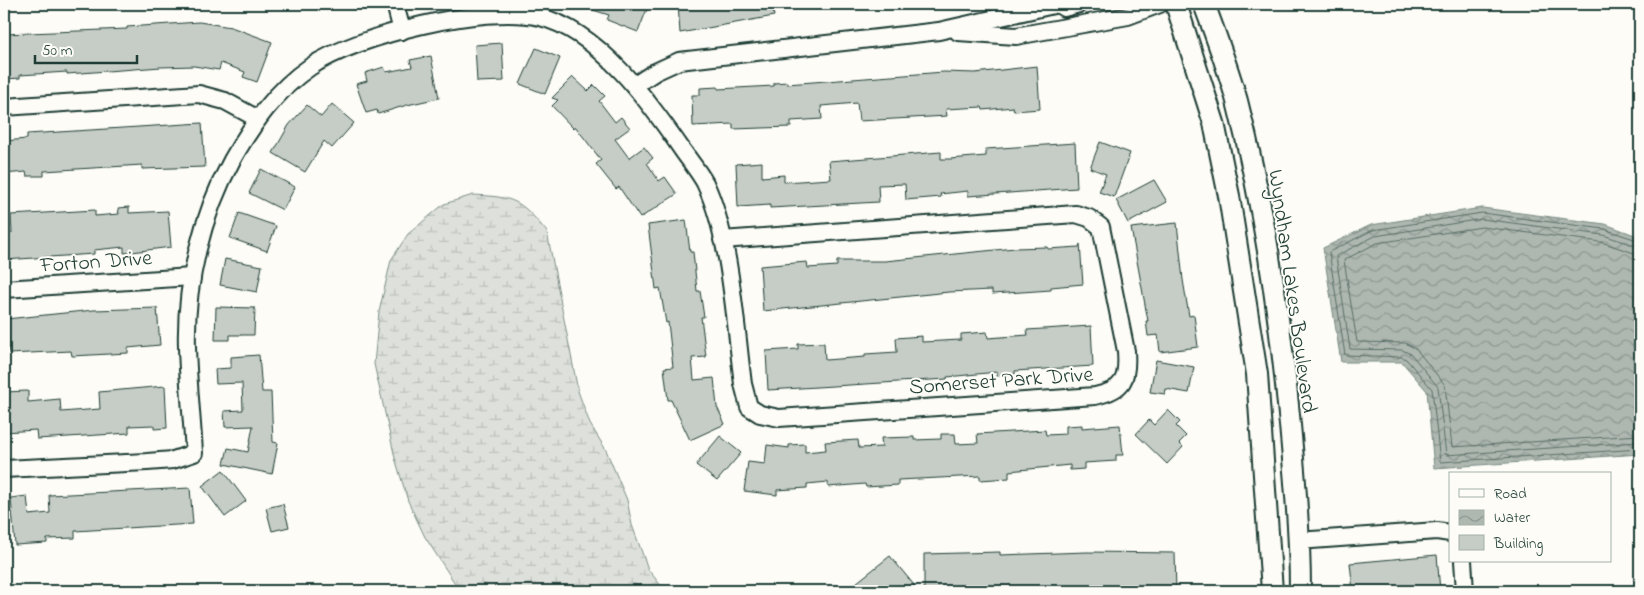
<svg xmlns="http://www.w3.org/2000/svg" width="1644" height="595" font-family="'Indie Flower',sans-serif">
  <defs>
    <pattern id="wetland-marsh" width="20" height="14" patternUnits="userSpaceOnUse" patternTransform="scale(1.25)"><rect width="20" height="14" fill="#dde0db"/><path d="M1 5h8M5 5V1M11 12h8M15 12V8" fill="none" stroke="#bdc1bd"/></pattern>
    <pattern id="water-waves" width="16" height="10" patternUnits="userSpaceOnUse" patternTransform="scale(1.25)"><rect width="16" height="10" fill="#aeb8b1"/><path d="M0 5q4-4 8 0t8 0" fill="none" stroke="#8d9791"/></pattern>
  </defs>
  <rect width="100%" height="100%" fill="#fdfcf7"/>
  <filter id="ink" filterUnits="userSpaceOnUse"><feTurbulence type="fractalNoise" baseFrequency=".02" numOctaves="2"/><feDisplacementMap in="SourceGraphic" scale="10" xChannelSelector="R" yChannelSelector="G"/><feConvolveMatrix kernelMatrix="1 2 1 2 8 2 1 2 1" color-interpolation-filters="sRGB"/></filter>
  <g filter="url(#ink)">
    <path fill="url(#wetland-marsh)" stroke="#7e8e88" d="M473,195C514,197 520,199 547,232L578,391L590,424L606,450L627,500L632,525L648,569L665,591H463L456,585L425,537L408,501L395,458L374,364L379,312L391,260L408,234L444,204Z"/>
    <path fill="url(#water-waves)" stroke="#75877f" d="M1482,208L1605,224L1640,237V454L1434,468L1427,391L1402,362H1341L1323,248L1371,225Z"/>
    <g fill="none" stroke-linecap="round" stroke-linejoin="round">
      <g stroke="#586e66" stroke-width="1">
        <path d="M1640,241L1604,229L1482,213L1373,230L1329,252L1345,355L1402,357L1406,359L1432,389L1440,462L1640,449"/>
        <path d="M1640,247L1603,235L1482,219L1375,236L1336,256L1350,349L1402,350L1411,354L1438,387L1446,455L1640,442"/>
        <path d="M1640,255L1601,242L1482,227L1377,243L1344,260L1357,342L1405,343L1416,349L1445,385L1452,447L1640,435"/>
      </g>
    </g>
    <g fill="#c6cdc7" stroke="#1f3d34">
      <path d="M580,4H649L638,32L607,20L609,15L580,6Z"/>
      <path d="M678,4H772L774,16L680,33Z"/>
      <path d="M199,22L231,27L272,42L257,82L243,77L245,72L221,63L219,70L194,66L161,67L67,74V72L20,75V78L5,79L4,34L127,29V27Z"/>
      <path d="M502,43L504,81L477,82L475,45Z"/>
      <path d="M536,48L560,58L545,94L520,84Z"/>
      <path d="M431,56L439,98L407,105L378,114L377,110L366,113L356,84L367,81L365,73L384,67L386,72L412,67L410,60Z"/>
      <path d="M1037,66L1040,109L1014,111L1013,107L983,110L982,107L946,109L947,116L859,121L857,103L821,106L822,119L791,121V127L733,129V124L693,126L692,95H700V88L718,87V89L774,86V83L787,82V84L944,72L975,73Z"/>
      <path d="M573,77L588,91L594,85L605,96L599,101L615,122L621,117L630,128L615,139L629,158L644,147L653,158L647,163L659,181L665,177L677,194L640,218L619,187L616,189L596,164L601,160L575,126L573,128L552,106L558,100L552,98Z"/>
      <path d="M332,104L354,123L332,148L324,141L305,172L273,153L289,125L307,105L321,117Z"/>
      <path d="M202,123L205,167L142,169V165L44,171V176H27L26,172L4,174V141L27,139V134Z"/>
      <path d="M1100,142L1130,153L1114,197L1099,192L1106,174L1090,168Z"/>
      <path d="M1075,143L1077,188L968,196V191L940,194L941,197L906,200L905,184L878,185L879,202L770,208V205L738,207L736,164L762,162V177L784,175V182L831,179L829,161L941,152V159H950L986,156V149Z"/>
      <path d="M261,169L295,187L283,210L249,193Z"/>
      <path d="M1154,180L1167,202L1128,223L1116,200Z"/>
      <path d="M129,207V213L168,211L171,247L124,253V247L94,250V254L4,260V234L12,233L11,215L95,210V216L119,214L118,208Z"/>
      <path d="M239,213L276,226L267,251L230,238Z"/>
      <path d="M686,220L690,252H693L697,291H700L704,317H701L706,357L692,358L694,380L714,378L717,407L725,424L690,440L671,400H668L664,368L673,367L668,322L666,323L660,288L656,289L648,225Z"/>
      <path d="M1177,223L1183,280L1189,316L1194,315L1198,347L1160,352L1158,335L1148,336L1146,321H1148L1131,228Z"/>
      <path d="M1080,244L1083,284L1051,287V290L992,294V290L949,292L763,311L760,266L807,262L808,268L837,266V261H885L1015,248L1047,247L1048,249L1079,247Z"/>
      <path d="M225,259L262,266L257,292L220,285Z"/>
      <path d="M216,307L255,308L254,335H230V340H215Z"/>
      <path d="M157,308L160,345L128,348V353L72,356L71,351L9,354L6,319L94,310Z"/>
      <path d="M1091,326L1093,366L1015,371V374L997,376V372L947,377V379L768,390L766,351L798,349V344L824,343L825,360L865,357V354L897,352L896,338L922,336V342L961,340V334L987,332L988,338L1028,335L1027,330Z"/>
      <path d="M259,355L262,392H271L273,442L278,443L272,474L224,464L228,448L248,452L253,426L225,427L224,411L243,410L242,383L216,384L215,369L231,368V357Z"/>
      <path d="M1156,360L1194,367L1189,393L1166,389L1165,394L1150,392Z"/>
      <path d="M165,386L167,428L154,429V425L129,426V433L37,439L36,430L4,432V392L28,391V402L60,399L61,412L100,409L99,392Z"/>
      <path d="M1168,410L1180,422L1176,426L1186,436L1179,443L1183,447L1167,464L1136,434L1149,420L1154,425Z"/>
      <path d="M1082,425V428L1120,425L1123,455H1116V461L1084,463V469L1070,470V465L1009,471V478L980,480V476L898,480V485L866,487L865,484L828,487V482L807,484V488L777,490V495L744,491L748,462L765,464L767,445L789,448V445L805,444V452L826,450L825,442L858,440L859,448L882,447L881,438L914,437V440L941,439V434H955L956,444L978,443L977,434L1045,430L1046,435L1066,434V426Z"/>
      <path d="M720,436L741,453L717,481L696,465Z"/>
      <path d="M223,470L246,501L225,517L202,486Z"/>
      <path d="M190,488L193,524L75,531V538L47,539V543L15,545L11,498L27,496L29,515L50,513L49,495Z"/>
      <path d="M283,504L289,527L272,531L266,508Z"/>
      <path d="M1000,552V555L1087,552L1175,553L1176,591H924V554Z"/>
      <path d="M1437,555L1440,591H1353L1350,563Z"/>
      <path d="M890,556L919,591H846Z"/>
    </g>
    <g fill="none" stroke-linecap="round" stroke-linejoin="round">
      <defs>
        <g id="minor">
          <path d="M395,4L402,31"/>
          <path d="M1058,4L1064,8L1079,4"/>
          <path d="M958,32L1016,36L1128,16L1160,4"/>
          <path d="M635,85L655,72L679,61L939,31L1058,4"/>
          <path d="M4,107L199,94L225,101L258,119"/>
          <path d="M4,289L192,277"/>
          <path d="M4,469L147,462L173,460L194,453C192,418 188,382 187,347C185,284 202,215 232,160C252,125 276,90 310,67C357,35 484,4 540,17C599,31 650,103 683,151C690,161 699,172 705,183C731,238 735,323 743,384L749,407L760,414L779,418L1095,396C1124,390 1128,379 1126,351L1101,227L1089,218L1076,214L722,240"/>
          <path d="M1298,541L1437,531L1450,533"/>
          <path d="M1463,561L1465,591"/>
        </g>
        <g id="tertiary">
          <path d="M1176,4L1214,123L1229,196L1257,374L1272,591"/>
          <path d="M1204,4C1216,36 1228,68 1237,101C1264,206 1280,317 1290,425C1295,480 1300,536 1300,591"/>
        </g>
      </defs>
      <use href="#minor" stroke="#1f3d34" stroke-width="20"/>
      <use href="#tertiary" stroke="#1f3d34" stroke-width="24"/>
      <use href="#minor" stroke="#fdfcf7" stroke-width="16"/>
      <use href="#tertiary" stroke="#fdfcf7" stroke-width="20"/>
    </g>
  </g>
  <g text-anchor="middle" stroke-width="4" stroke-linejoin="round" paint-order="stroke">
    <g font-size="22" fill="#1f3d34" stroke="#fdfcf7">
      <text transform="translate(96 260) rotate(-4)" y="8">Forton Drive</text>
      <text transform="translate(1294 291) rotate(82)" y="8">Wyndham Lakes Boulevard</text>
      <text transform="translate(1001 379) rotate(-4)" y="8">Somerset Park Drive</text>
    </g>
  </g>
  <rect width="1644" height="595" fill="none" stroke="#fdfcf7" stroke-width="20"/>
  <rect x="10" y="10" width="1624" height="575" fill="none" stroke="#1f3d34" stroke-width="2" filter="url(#ink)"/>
  <rect x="1449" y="472" width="162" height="90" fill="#fdfcf7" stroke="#a4b0a9"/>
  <rect x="1459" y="489" width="25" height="8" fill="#fdfcf7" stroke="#a4b0a9"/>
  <text x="1494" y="498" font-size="15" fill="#1f3d34">Road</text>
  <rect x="1459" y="510" width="25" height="15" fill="url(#water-waves)" stroke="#a4b0a9"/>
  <text x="1494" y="522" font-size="15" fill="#1f3d34">Water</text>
  <rect x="1459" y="535" width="25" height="15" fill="#c6cdc7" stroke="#a4b0a9"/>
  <text x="1494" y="548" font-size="15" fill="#1f3d34">Building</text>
  <path d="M35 55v8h102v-8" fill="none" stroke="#1f3d34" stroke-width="2.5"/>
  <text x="42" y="55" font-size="15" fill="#1f3d34" stroke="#fdfcf7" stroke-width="4" paint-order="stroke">50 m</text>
</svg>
